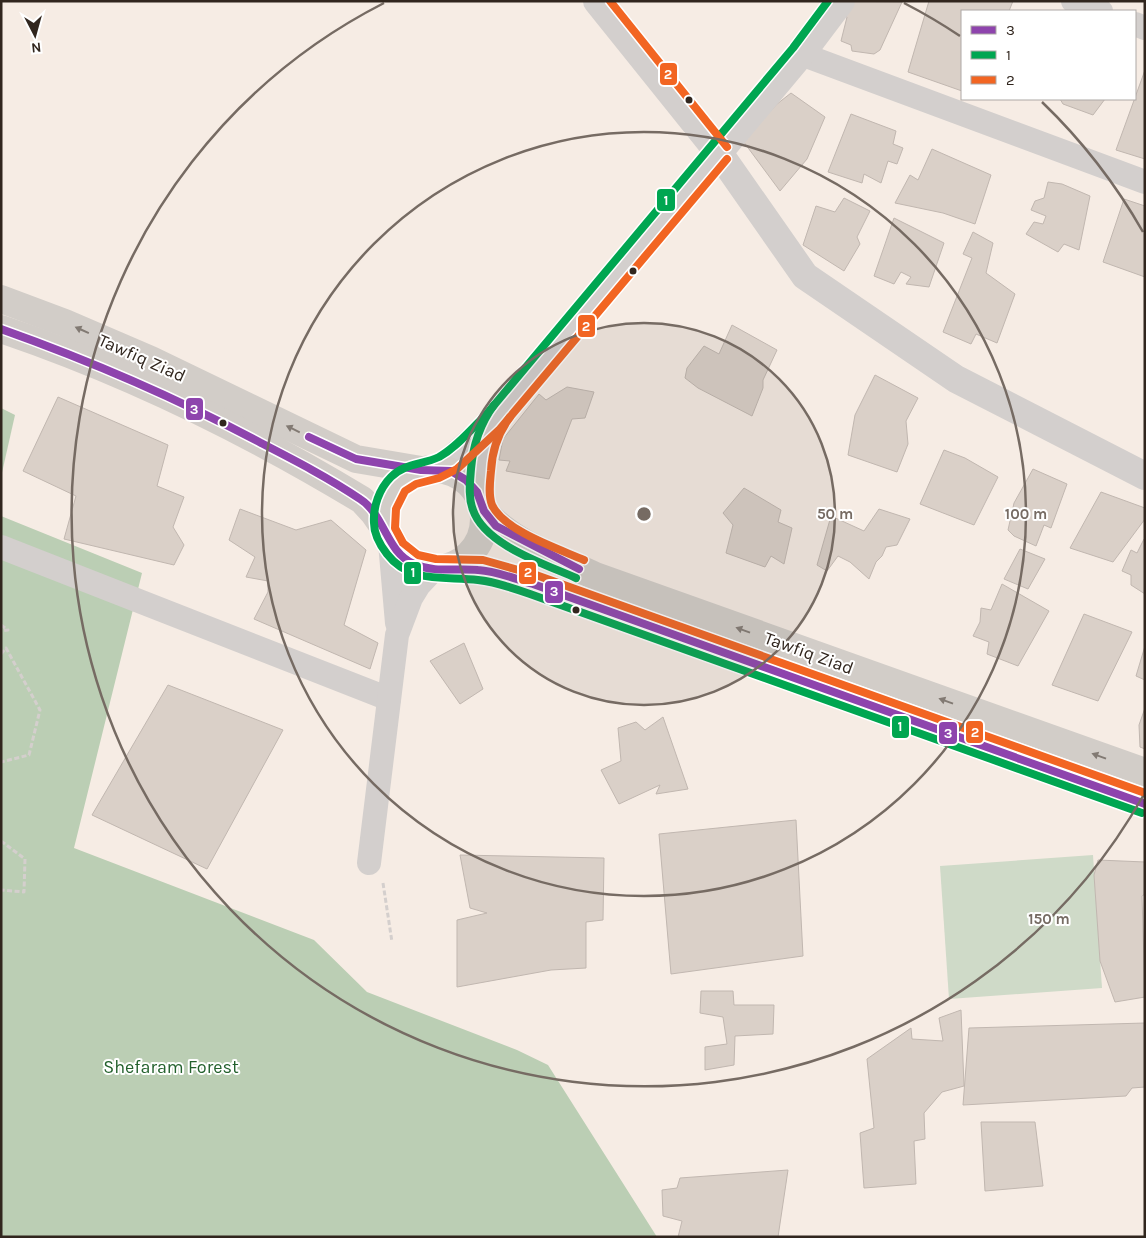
<svg xmlns="http://www.w3.org/2000/svg" width="1146" height="1238" font-family="Karla,sans-serif">
  <rect width="100%" height="100%" fill="#f6ece4"/>
  <path fill="#cfdac8" d="M1093,855L1102,988L949,999L940,866Z"/>
  <g fill="#bbceb4">
    <path d="M1,408L15,415L1,477Z"/>
    <path d="M1,516L142,573L74,848L314,940L367,992L517,1050L548,1065L657,1237H1Z"/>
  </g>
  <g fill="#dad0c8" stroke="#c1b7b0">
    <path d="M850,1L902,2L880,50L874,54L852,51L851,45L841,41L847,17L842,13Z"/>
    <path d="M929,1H1013L1009,11H962V91L908,72Z"/>
    <path d="M1145,70V159L1116,150Z"/>
    <path d="M791,93L825,117L807,159L780,191L743,141L777,104Z"/>
    <path d="M1060,99H1105L1093,115L1063,104Z"/>
    <path d="M851,114L896,131L893,144L903,148L897,164L888,161L881,183L864,174L862,183L828,172Z"/>
    <path d="M932,149L991,175L975,224L943,213L895,203L910,175L918,180Z"/>
    <path d="M1048,182L1062,184L1090,196L1079,250L1064,244L1058,252L1026,234L1034,222L1043,224L1046,216L1031,210L1035,201L1044,198Z"/>
    <path d="M844,198L870,211L857,237L860,244L844,271L803,245L816,206L835,212Z"/>
    <path d="M1124,199L1145,206V277L1103,262Z"/>
    <path d="M894,218L944,243L929,287L906,284L911,277L901,272L894,284L874,276Z"/>
    <path d="M973,232L993,243L986,273L1015,294L997,343L976,334L971,344L943,332L972,258L963,254Z"/>
    <path d="M732,325L777,350L763,380V388L752,416L698,388L685,378L687,368L704,346L719,354Z"/>
    <path d="M875,375L918,398L906,421L908,444L897,472L848,455L855,415Z"/>
    <path d="M567,387L594,392L585,418L572,419L549,479L506,471L510,461L499,460L503,439L539,394L546,400Z"/>
    <path d="M58,397L168,445L157,486L184,497L173,527L184,545L174,565L64,539L76,496L23,471Z"/>
    <path d="M944,450L965,458L998,477L974,525L920,504Z"/>
    <path d="M1033,469L1067,484L1051,528L1044,525L1036,546L1014,536L1008,530L1014,503Z"/>
    <path d="M744,488L781,510L778,522L792,528L784,564L771,556L765,567L726,553L733,525L723,513Z"/>
    <path d="M1101,492L1145,508V519L1113,562L1070,548Z"/>
    <path d="M240,509L296,530L331,520L366,550L344,625L378,643L370,669L254,619L268,592V581L246,577L255,557L229,540Z"/>
    <path d="M879,509L910,519L897,545L886,547L882,556L876,562L869,579L850,562L838,556L827,571L817,565L831,516L864,531Z"/>
    <path d="M1144,539L1145,540V594L1131,585V575L1122,571L1131,550L1137,553Z"/>
    <path d="M1020,549L1045,559L1028,589L1004,579Z"/>
    <path d="M1002,584L1049,611L1018,666L987,654L989,642L973,636L980,622L981,608L991,610Z"/>
    <path d="M1084,614L1132,632L1098,701L1052,685Z"/>
    <path d="M464,643L483,689L460,704L430,661Z"/>
    <path d="M1145,646V680L1136,676Z"/>
    <path d="M168,685L283,730L207,869L92,815Z"/>
    <path d="M1145,708V749L1140,747L1139,725Z"/>
    <path d="M663,717L688,789L656,794L660,785L619,804L601,770L621,761L618,728L636,722L645,730Z"/>
    <path d="M796,820L803,956L671,974L659,834Z"/>
    <path d="M460,855L604,858L603,920L586,922V968L551,970L457,987V920L487,913L470,908Z"/>
    <path d="M1098,860L1145,862V894L1142,896L1145,997L1115,1002L1100,961L1094,875Z"/>
    <path d="M701,991H733L734,1005H774L773,1034L735,1036L734,1065L705,1070V1047L727,1044L723,1017L700,1013Z"/>
    <path d="M961,1010L964,1086L942,1092L924,1113L925,1139L914,1141L916,1184L864,1188L860,1133L874,1128L867,1059L911,1028L912,1039L943,1041L939,1018Z"/>
    <path d="M1145,1023V1087L1132,1088L1126,1096L963,1105L969,1028Z"/>
    <path d="M981,1122H1035L1043,1186L985,1191Z"/>
    <path d="M788,1170L778,1237H678L682,1221L663,1216L662,1190L677,1188L680,1178Z"/>
  </g>
  <g fill="none" stroke-linecap="round" stroke-linejoin="round">
    <g stroke="#d4cfcd" stroke-width="3" stroke-dasharray="5 2.5" stroke-linecap="butt">
      <path d="M1,625L8,630L1,631"/>
      <path d="M1,654L6,648L40,710L29,755L1,762"/>
      <path d="M1,841L25,859L24,892L1,890"/>
      <path d="M383,883L392,942"/>
    </g>
    <g stroke="#d3cfcd" stroke-width="24">
      <path d="M1073,1L1101,11"/>
      <path d="M1135,24L1145,28"/>
      <path d="M801,54L1145,182"/>
      <path d="M390,543L397,623"/>
      <path d="M1,547L389,699"/>
      <path d="M369,863L397,635L411,598L419,585L434,569"/>
    </g>
    <g stroke="#d3cfcd" stroke-width="28">
      <path d="M597,1L719,153L805,276L956,379L1145,476"/>
      <path d="M436,469L451,460L492,423L801,54L841,1"/>
      <path d="M480,500L481,458L492,423"/>
    </g>
    <g stroke="#d2cdc8" stroke-width="28">
      <path d="M1,299L65,323L151,360L356,459L421,470"/>
      <path d="M1,329C128,372 248,431 362,500L374,513L385,529"/>
      <circle cx="434" cy="519" r="50"/>
      <path d="M484,511C511,543 557,558 595,576L1145,772"/>
      <path d="M443,569L481,570L533,584L1145,804"/>
    </g>
    <defs>
      <g id="bus-1">
        <path d="M1,329C91,361 177,398 261,443C294,460 329,478 360,499C385,515 386,552 414,564C434,573 457,568 478,570C497,571 515,579 533,584L1145,804"/>
        <path d="M309,437L356,459L421,470L451,471L466,480L477,492L484,511L496,526L579,569"/>
      </g>
      <g id="bus-2">
        <path d="M828,1L793,48L485,416C470,430 457,447 439,457C422,465 405,463 391,477C379,489 373,507 374,523C374,534 380,545 387,554C410,584 445,576 478,580C496,582 513,588 530,594L1142,813"/>
        <path d="M494,405C480,424 473,445 471,469C470,482 468,497 473,510C485,545 545,564 576,578"/>
      </g>
      <g id="bus-3">
        <path d="M610,1L727,147"/>
        <path d="M727,159L499,430L457,469L439,478L416,484L405,491L396,509L395,528L403,543L418,555L436,559L483,560L536,575L1145,793"/>
        <path d="M510,417C498,433 492,450 491,471C490,482 488,495 492,505C504,531 559,549 584,560"/>
      </g>
    </defs>
    <use href="#bus-1" stroke="#fff" stroke-width="11"/>
    <use href="#bus-2" stroke="#fff" stroke-width="11"/>
    <use href="#bus-3" stroke="#fff" stroke-width="11"/>
    <use href="#bus-1" stroke="#8e44ad" stroke-width="8"/>
    <use href="#bus-2" stroke="#00a651" stroke-width="8"/>
    <use href="#bus-3" stroke="#f26522" stroke-width="8"/>
  </g>
  <defs><path id="oneway-solid" d="M-6-.8H1V-3.2L6.5 0L1 3.2V.8H-6Z" transform="scale(1.25)"/></defs>
  <g fill="#827a73">
    <use href="#oneway-solid" transform="translate(82 330) rotate(-156)"/>
    <use href="#oneway-solid" transform="translate(293 429) rotate(-154)"/>
    <use href="#oneway-solid" transform="translate(743 630) rotate(-160)"/>
    <use href="#oneway-solid" transform="translate(946 701) rotate(-160)"/>
    <use href="#oneway-solid" transform="translate(1099 756) rotate(-160)"/>
  </g>
  <circle cx="644" cy="514" r="191" fill="#766b63" fill-opacity=".12"/>
  <g fill="none" stroke="#766b63" stroke-width="2.5">
    <circle cx="644" cy="514" r="191"/>
    <circle cx="644" cy="514" r="382"/>
    <path d="M1143 796A573 573 0 1 1 384 3M904 3A573 573 0 0 1 960 36M1042 102A573 573 0 0 1 1143 232"/>
  </g>
  <g fill="#31261e" stroke="#fff" stroke-width="2">
    <circle cx="689" cy="100" r="4.5"/>
    <circle cx="633" cy="271" r="4.5"/>
    <circle cx="223" cy="423" r="4.5"/>
    <circle cx="576" cy="610" r="4.5"/>
  </g>
  <g text-anchor="middle" stroke-width="4" stroke-linejoin="round" paint-order="stroke">
    <g font-size="18" fill="#31261e" stroke="#fff">
      <text transform="translate(142 358) rotate(24)" y="6">Tawfiq Ziad</text>
      <text transform="translate(809 653) rotate(20)" y="6">Tawfiq Ziad</text>
    </g>
    <g font-size="18" fill="#23612d" stroke="#fff">
      <text x="171" y="1073">Shefaram Forest</text>
    </g>
  </g>
  <circle cx="644" cy="514" r="8" fill="#766b63" stroke="#fff" stroke-width="2.5"/>
  <g font-size="15" text-anchor="middle" font-weight="bold" fill="#766b63" stroke="#fff" stroke-width="4" stroke-linejoin="round" paint-order="stroke">
    <text x="835" y="519">50 m</text>
    <text x="1026" y="519">100 m</text>
    <text x="1049" y="924">150 m</text>
  </g>
  <g stroke="#fff" stroke-width="2">
    <rect x="659" y="62" width="19" height="24" rx="5" fill="#f26522"/>
    <rect x="656" y="188" width="20" height="24" rx="5" fill="#00a651"/>
    <rect x="577" y="314" width="19" height="24" rx="5" fill="#f26522"/>
    <rect x="185" y="397" width="19" height="24" rx="5" fill="#8e44ad"/>
    <rect x="518" y="561" width="19" height="24" rx="5" fill="#f26522"/>
    <rect x="403" y="561" width="19" height="24" rx="5" fill="#00a651"/>
    <rect x="544" y="580" width="20" height="24" rx="5" fill="#8e44ad"/>
    <rect x="891" y="715" width="19" height="24" rx="5" fill="#00a651"/>
    <rect x="965" y="720" width="19" height="24" rx="5" fill="#f26522"/>
    <rect x="938" y="721" width="20" height="24" rx="5" fill="#8e44ad"/>
  </g>
  <g font-size="14" text-anchor="middle" font-weight="bold" fill="#fff">
    <text x="668" y="79">2</text>
    <text x="666" y="205">1</text>
    <text x="586" y="331">2</text>
    <text x="194" y="414">3</text>
    <text x="528" y="577">2</text>
    <text x="413" y="577">1</text>
    <text x="554" y="596">3</text>
    <text x="900" y="731">1</text>
    <text x="975" y="737">2</text>
    <text x="948" y="738">3</text>
  </g>
  <rect width="1146" height="1238" fill="none" stroke="#31261e" stroke-width="5"/>
  <rect x="961" y="10" width="175" height="90" fill="#ffffff" stroke="#ada8a5"/>
  <rect x="971" y="26" width="25" height="8" fill="#8e44ad" stroke="#ada8a5"/>
  <text x="1006" y="35" font-size="15" fill="#31261e">3</text>
  <rect x="971" y="51" width="25" height="8" fill="#00a651" stroke="#ada8a5"/>
  <text x="1006" y="60" font-size="15" fill="#31261e">1</text>
  <rect x="971" y="76" width="25" height="8" fill="#f26522" stroke="#ada8a5"/>
  <text x="1006" y="85" font-size="15" fill="#31261e">2</text>
  <g transform="translate(35 35) rotate(174)" stroke="#ffffff" stroke-width="4" paint-order="stroke">
  <path d="M0-4L9 19L0 12L-9 19Z" fill="#31261e"/>
  <text y="-8" font-size="14" font-weight="bold" text-anchor="middle" fill="#31261e">N</text>
  </g>
</svg>
